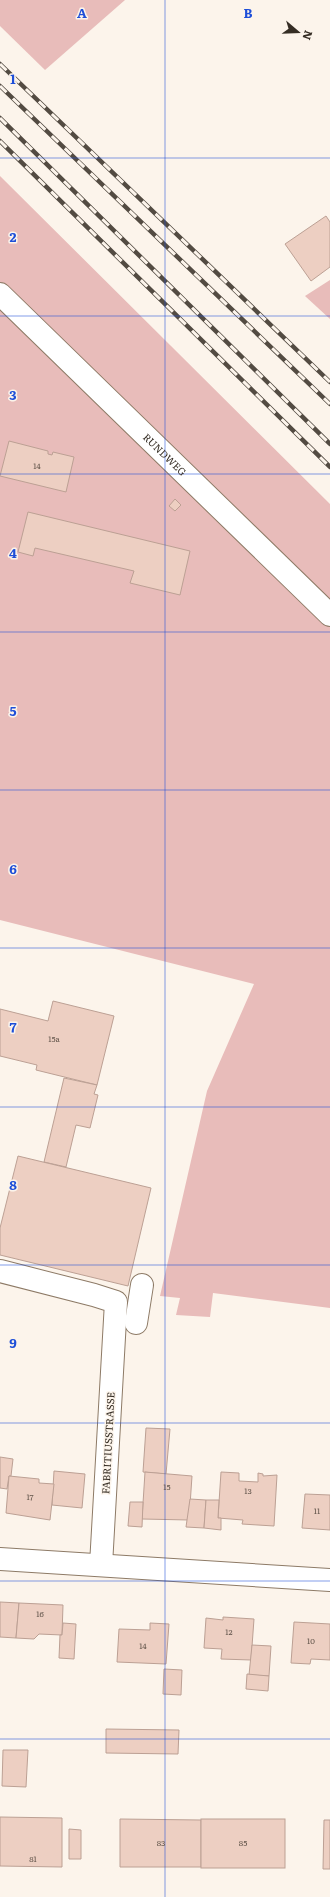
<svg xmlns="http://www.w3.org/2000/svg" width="330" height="1897" font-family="Literata,serif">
  <rect width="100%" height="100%" fill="#fcf4eb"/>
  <g fill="#e8bcba">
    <path d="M0,0H125L45,70L0,26Z"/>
    <path d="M0,176L330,504V1308L213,1293L210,1317L176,1315L180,1298L160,1296L207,1091L254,984L0,920Z"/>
    <path d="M330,280V319L305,296Z"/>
  </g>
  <g fill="#edcfc2" stroke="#bca094">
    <path d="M326,216L330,222V267L311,281L285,244Z"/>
    <path d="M9,441L48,451V454L52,455L53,452L74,457L66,492L0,476Z"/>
    <path d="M175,499L181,505L175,511L169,506Z"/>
    <path d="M28,512L190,551L180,595L130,583L134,571L35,548L33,556L18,552Z"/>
    <path d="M53,1001L114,1016L97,1085L36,1070L37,1065L0,1056V1009L48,1021Z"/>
    <path d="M64,1078L97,1085L94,1094L98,1095L90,1128L76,1125L66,1167L44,1162Z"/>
    <path d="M18,1156L151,1188L128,1286L0,1255V1228Z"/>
    <path d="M146,1428L170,1429L166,1474L143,1472Z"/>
    <path d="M0,1457L13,1459L11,1476H9L7,1489L0,1488Z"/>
    <path d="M54,1471L85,1474L82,1508L52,1505Z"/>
    <path d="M145,1472L192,1476L189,1520L142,1519Z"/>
    <path d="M221,1472L239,1473V1481L258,1482V1473L263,1474V1476L277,1475L274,1526L242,1524L243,1520L218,1518Z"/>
    <path d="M9,1476L39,1479V1483L54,1484L50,1520L6,1513Z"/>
    <path d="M305,1494L330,1495V1530L302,1528Z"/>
    <path d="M190,1499L206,1500L204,1528L186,1527Z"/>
    <path d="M206,1500H219L218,1518H221V1530L204,1528Z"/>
    <path d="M130,1502H143L142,1527L128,1526Z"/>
    <path d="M0,1602L19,1603L16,1638L0,1637Z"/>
    <path d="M19,1603L63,1605L62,1635L39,1634L34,1639L16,1638Z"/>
    <path d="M223,1617L254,1619L251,1660L221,1659L222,1649L204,1648L206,1618L223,1620Z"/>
    <path d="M294,1622L330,1624V1660L311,1659L310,1664L291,1663Z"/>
    <path d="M63,1623L76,1624L74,1659L59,1658L60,1635H62Z"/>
    <path d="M150,1623L169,1624L166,1664L117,1662L119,1629L150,1630Z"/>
    <path d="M252,1645L271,1646L269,1676L249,1675Z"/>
    <path d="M164,1669L182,1670L181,1695L163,1694Z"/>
    <path d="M247,1674L269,1676L268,1691L246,1689Z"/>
    <path d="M106,1729L179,1730L178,1754L106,1753Z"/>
    <path d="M3,1750H28L26,1787L2,1786Z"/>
    <path d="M0,1817L62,1818V1867L0,1866Z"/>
    <path d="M120,1819L201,1820V1867H120Z"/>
    <rect x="201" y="1819" width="84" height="49"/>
    <path d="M324,1820H330V1869H323Z"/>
    <path d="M69,1829L81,1830V1859H69Z"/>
  </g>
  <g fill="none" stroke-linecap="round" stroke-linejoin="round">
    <defs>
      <g id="minor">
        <path id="s1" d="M0,294L330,615"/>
        <path d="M0,1271L94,1295L116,1302L101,1565"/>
        <path d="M136,1323L142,1285"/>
        <path d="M0,1559L330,1580"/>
      </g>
    </defs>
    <use href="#minor" stroke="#8d7a66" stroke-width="24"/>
    <use href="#minor" stroke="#fff" stroke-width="22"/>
    <defs>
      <g id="rail">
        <path d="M0,64L330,382"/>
        <path d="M0,86L330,404"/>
        <path d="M0,118L330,444"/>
        <path d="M0,141L330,467"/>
      </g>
    </defs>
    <use href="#rail" stroke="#534b42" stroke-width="4.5"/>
    <use href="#rail" stroke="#fcf4eb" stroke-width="3" stroke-dasharray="9" stroke-linecap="butt"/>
  </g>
  <path fill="none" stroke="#1d4ed8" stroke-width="1" stroke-opacity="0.55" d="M165,0V1897M0,158H330M0,316H330M0,474H330M0,632H330M0,790H330M0,948H330M0,1107H330M0,1265H330M0,1423H330M0,1581H330M0,1739H330"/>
  <g text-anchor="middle" stroke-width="3" stroke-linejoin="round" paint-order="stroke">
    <g font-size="8" fill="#63564c">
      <text x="37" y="469">14</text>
      <text x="54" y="1042">15a</text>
      <text x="167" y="1490">15</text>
      <text x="248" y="1494">13</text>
      <text x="30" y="1500">17</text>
      <text x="317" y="1514">11</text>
      <text x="40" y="1617">16</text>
      <text x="229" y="1635">12</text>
      <text x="311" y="1644">10</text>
      <text x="143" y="1649">14</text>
      <text x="161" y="1846">83</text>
      <text x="243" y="1846">85</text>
      <text x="33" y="1862">81</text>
    </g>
    <g font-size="10" fill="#352d24" stroke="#fcf4eb">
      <text dy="4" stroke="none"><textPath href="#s1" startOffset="230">RUNDWEG</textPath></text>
      <text transform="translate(108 1443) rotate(-87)" y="4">FABRITIUSSTRASSE</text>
    </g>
  </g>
  <g font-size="13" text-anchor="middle" font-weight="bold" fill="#1d4ed8" stroke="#fcf4eb" stroke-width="3" stroke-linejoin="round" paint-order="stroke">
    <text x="82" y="18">A</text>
    <text x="248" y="18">B</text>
    <text x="13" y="84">1</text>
    <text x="13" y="242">2</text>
    <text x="13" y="400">3</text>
    <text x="13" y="558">4</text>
    <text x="13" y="716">5</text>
    <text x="13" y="874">6</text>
    <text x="13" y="1032">7</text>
    <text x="13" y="1190">8</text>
    <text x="13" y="1348">9</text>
  </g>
  <g transform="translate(298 32) rotate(109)" stroke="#fcf4eb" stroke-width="3" paint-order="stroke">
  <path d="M0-3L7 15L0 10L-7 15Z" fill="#352d24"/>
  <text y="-6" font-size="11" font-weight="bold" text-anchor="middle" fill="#352d24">N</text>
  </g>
</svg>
